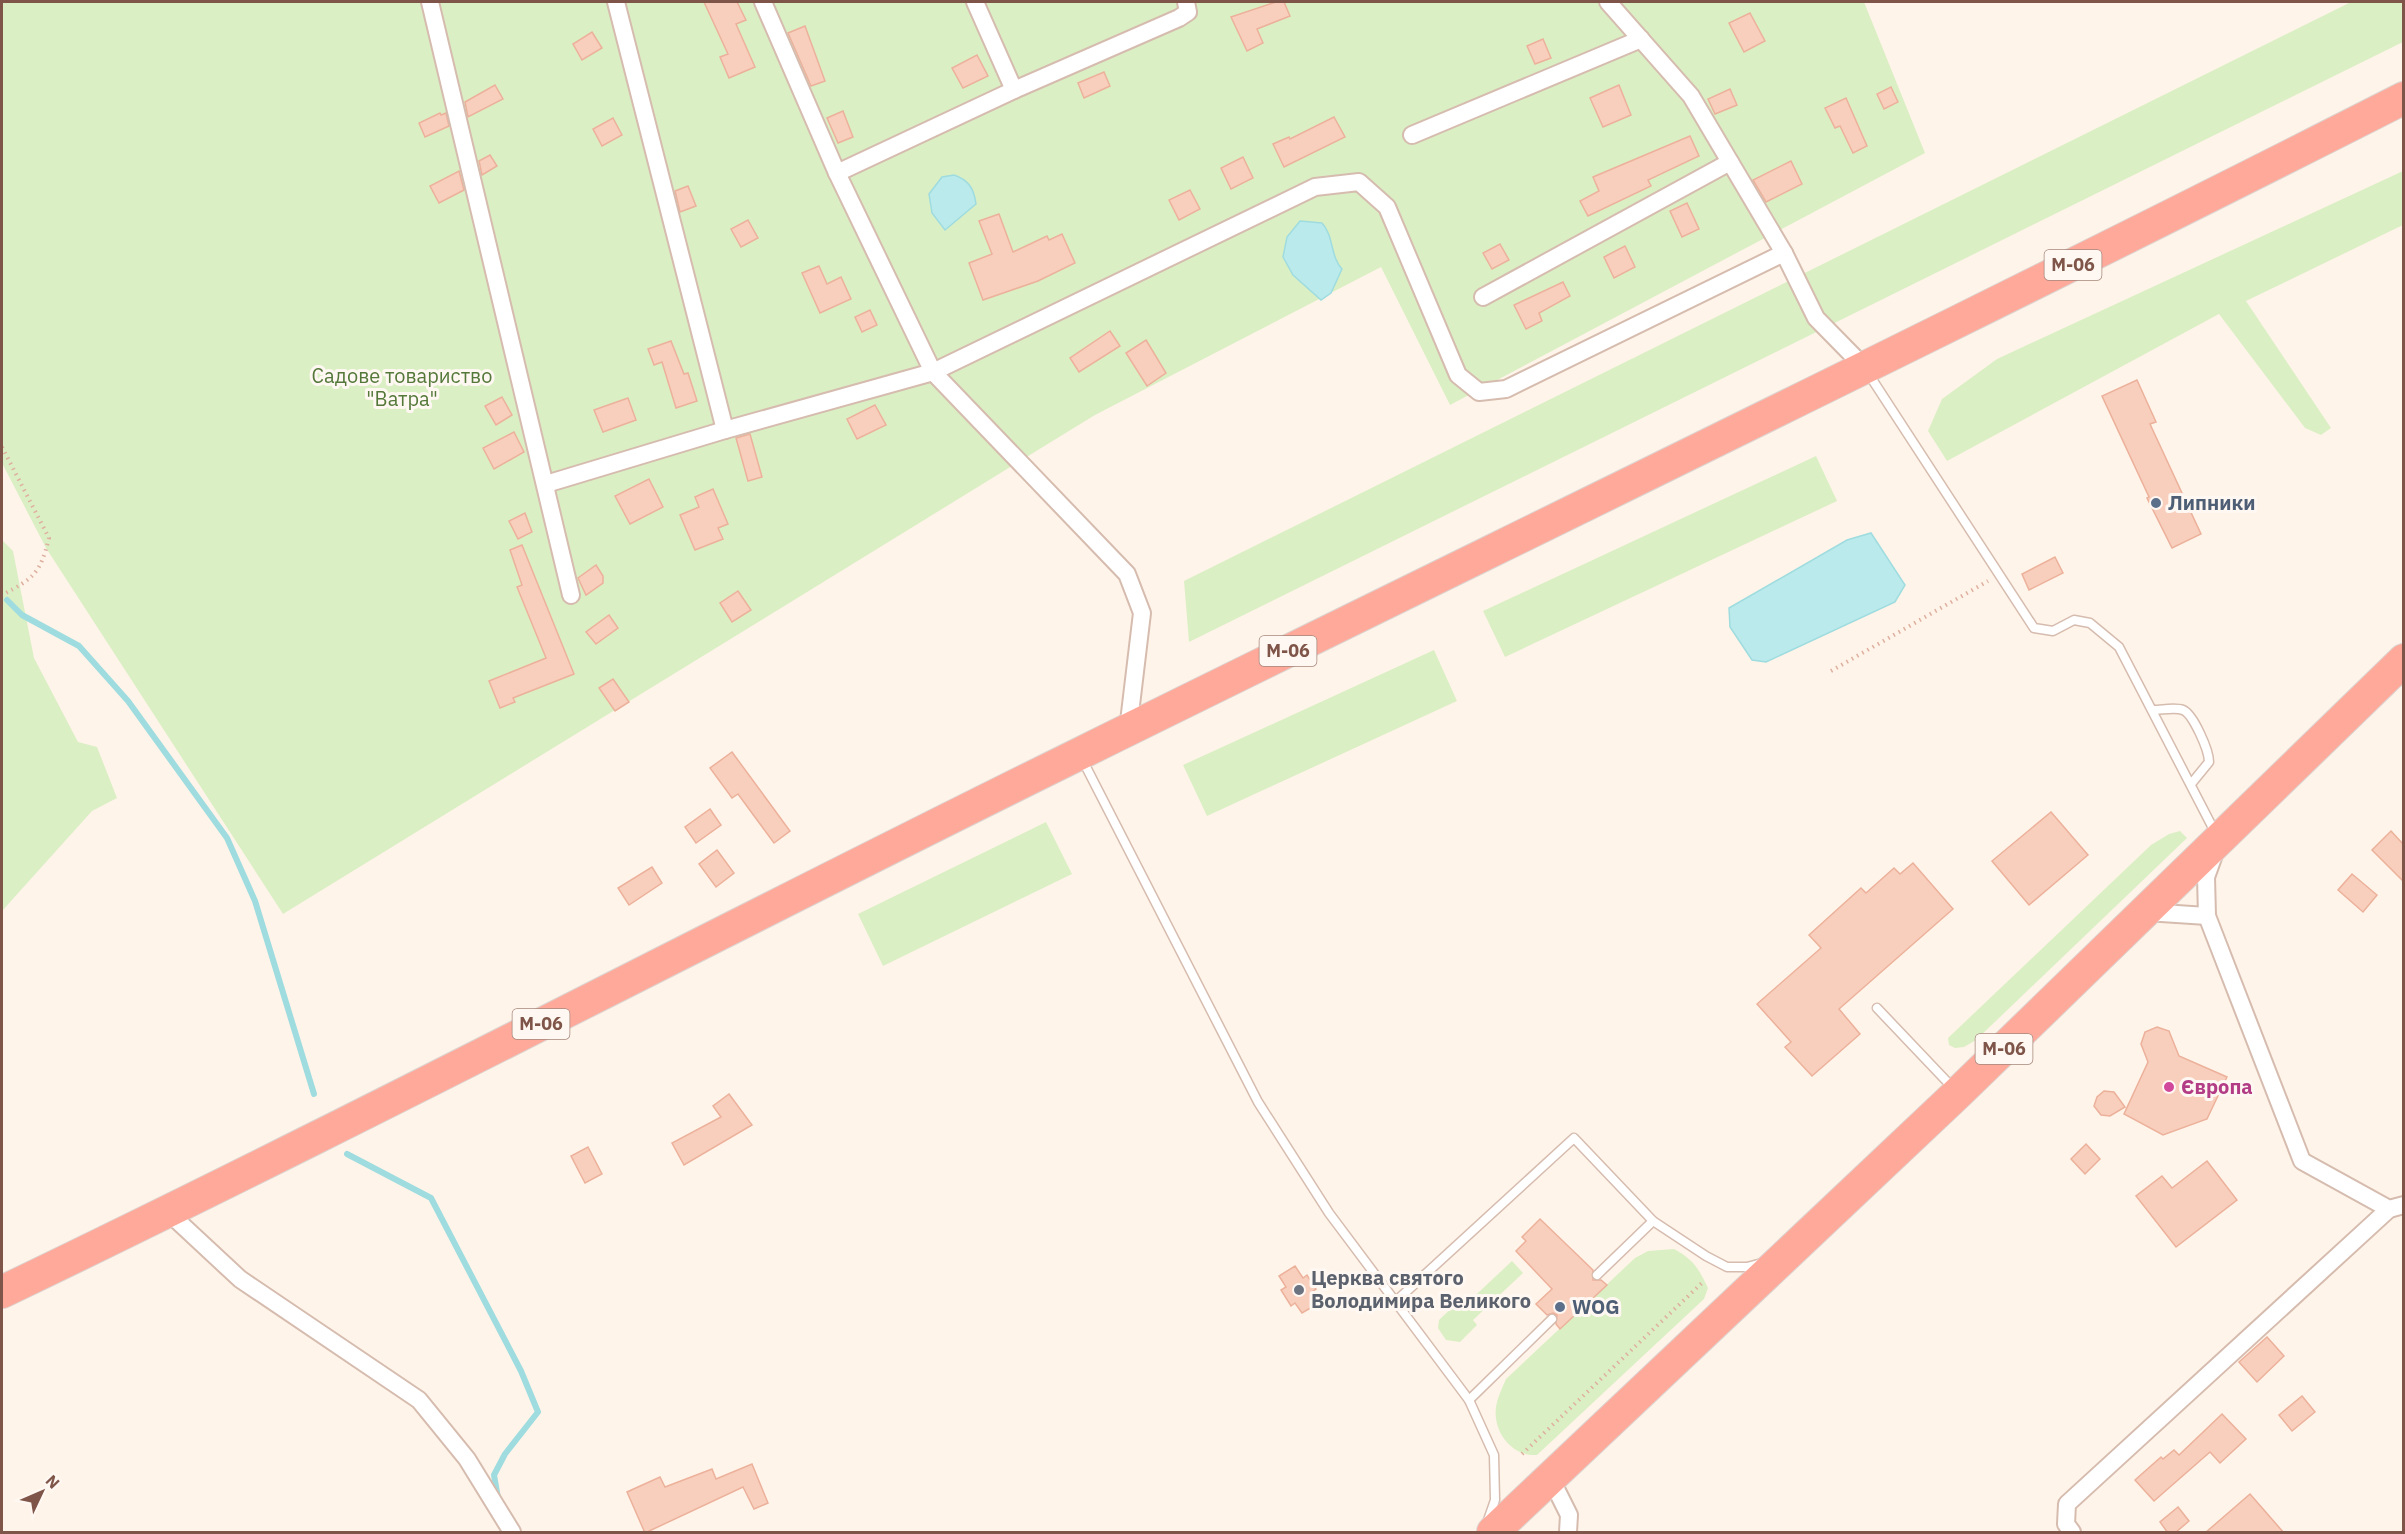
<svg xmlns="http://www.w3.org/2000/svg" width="2405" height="1534" font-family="'IBM Plex Sans',sans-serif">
  <rect width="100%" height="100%" fill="#fff4e9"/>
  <g fill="#dbefc5">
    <path d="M2,2H1864L1925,153L1450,405L1381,267L1095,415L283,914L46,548L2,463Z"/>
    <path d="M2351,2H2403V42L1189,642L1184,581Z"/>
    <path d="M2403,171V225L2246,301L2331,428L2321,435L2305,428L2219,314L1947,461L1928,431L1942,399L1997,359Z"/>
    <path d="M1816,456L1837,501L1505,657L1483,611Z"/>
    <path d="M2,540L13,551L34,658L78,742L97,747L117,798L92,811L2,911Z"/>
    <path d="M1434,650L1457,701L1207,816L1183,765Z"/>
    <path d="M1046,822L1072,874L883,966L858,914Z"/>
    <path d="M2180,831L2187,838L1976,1040L1964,1047L1955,1048L1949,1045L1948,1038L2151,845L2169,834Z"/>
    <path d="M1674,1249C1693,1259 1699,1269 1708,1288L1704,1299L1537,1455C1510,1457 1490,1428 1497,1402C1499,1394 1503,1386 1506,1379L1635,1258L1648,1251Z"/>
    <path d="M1512,1261L1523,1273L1473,1320L1477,1325L1460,1342L1446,1340L1438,1328L1439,1320L1458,1302L1463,1307Z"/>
  </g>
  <g fill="#baeaec" stroke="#9fdcdf" stroke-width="1.5">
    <path d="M954,175C969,180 974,189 976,204L945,230L932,213L929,194L942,177Z"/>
    <path d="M1300,221L1322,223C1334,236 1330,256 1342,269L1331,293L1321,300L1293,275L1283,257L1287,237Z"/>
    <path d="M1871,533L1905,585L1895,602L1766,662L1752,660L1730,627L1729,608L1847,540Z"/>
  </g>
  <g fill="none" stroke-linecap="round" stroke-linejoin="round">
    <g stroke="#9fdcdf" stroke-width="6">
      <path d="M7,600L22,615L79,646L128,701L227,838L255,901L314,1094"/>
      <path d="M347,1154L431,1198L521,1371L538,1412L505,1454L494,1475L498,1498"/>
    </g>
  </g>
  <g fill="#f8cebd" stroke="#ecb19b" stroke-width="1.5">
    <path d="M704,2H737L746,20L736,24L755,67L729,78L720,57L728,54Z"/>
    <path d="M1276,2H1284L1290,16L1257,29L1263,43L1247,51L1231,17Z"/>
    <path d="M1750,13L1765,41L1744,52L1729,23Z"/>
    <path d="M805,26L825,81L811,86L788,33Z"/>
    <path d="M592,32L602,48L582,60L573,44Z"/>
    <path d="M1543,39L1551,58L1535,64L1527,46Z"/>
    <path d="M977,55L988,76L963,88L952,68Z"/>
    <path d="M1104,72L1110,86L1084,98L1078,83Z"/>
    <path d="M495,85L503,99L468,117L465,102Z"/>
    <path d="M1619,85L1631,115L1603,127L1590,98Z"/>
    <path d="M1891,87L1898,102L1884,109L1877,94Z"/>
    <path d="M1730,89L1737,105L1715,114L1708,99Z"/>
    <path d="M1846,98L1867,146L1853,153L1840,126L1835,128L1825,108Z"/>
    <path d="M843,111L853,137L838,143L827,118Z"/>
    <path d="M440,113L441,115L446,113L449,126L425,137L419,123Z"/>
    <path d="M1334,117L1345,137L1284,167L1273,144L1289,137L1290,139Z"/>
    <path d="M613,118L622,135L602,146L593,129Z"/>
    <path d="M1690,136L1699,156L1648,180L1651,186L1588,216L1580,201L1599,191L1593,177Z"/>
    <path d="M490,155L497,166L482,175L479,161Z"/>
    <path d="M1243,157L1253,178L1231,189L1221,168Z"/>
    <path d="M1791,161L1802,184L1766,202L1753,180Z"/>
    <path d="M459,171L464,190L439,203L430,186Z"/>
    <path d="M688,186L696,206L680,212L675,191Z"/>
    <path d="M1190,190L1200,209L1179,220L1169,200Z"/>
    <path d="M1687,203L1699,229L1682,237L1670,211Z"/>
    <path d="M999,214L1013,252L1047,236L1049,240L1062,234L1075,263L1038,281L983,300L969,263L992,254L979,221Z"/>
    <path d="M748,220L758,238L741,247L731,229Z"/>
    <path d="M1500,244L1509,260L1492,269L1483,253Z"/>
    <path d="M1625,246L1635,267L1614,278L1604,257Z"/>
    <path d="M819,266L827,284L841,277L851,299L820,313L802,273Z"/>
    <path d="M1563,282L1570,296L1539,313L1542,321L1526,329L1514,305Z"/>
    <path d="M870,310L877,325L862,332L855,317Z"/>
    <path d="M1110,331L1120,346L1079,372L1070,358Z"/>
    <path d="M1146,340L1166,373L1147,386L1126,353Z"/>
    <path d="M671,341L684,374L688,373L697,401L676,408L662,362L654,365L648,349Z"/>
    <path d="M2137,380L2156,422L2150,424L2201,534L2172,548L2147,498L2149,497L2102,396Z"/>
    <path d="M502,397L512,415L496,425L485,406Z"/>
    <path d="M628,398L636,420L603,432L594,410Z"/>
    <path d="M875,405L886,425L857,439L847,419Z"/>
    <path d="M514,432L524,452L494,469L483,448Z"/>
    <path d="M750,434L762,477L748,481L736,438Z"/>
    <path d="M649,479L663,507L630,524L615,496Z"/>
    <path d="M713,489L728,524L718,528L723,539L695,550L680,515L699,507L695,497Z"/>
    <path d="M525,513L532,532L518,539L509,521Z"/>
    <path d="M522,545L574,674L513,698L515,702L500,708L489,681L546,658L517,587L522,585L510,550Z"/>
    <path d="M2055,557L2063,573L2029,590L2022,574Z"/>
    <path d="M596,565L603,576V583L586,595L578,578Z"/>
    <path d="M738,591L751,610L732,622L720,603Z"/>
    <path d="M609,615L618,628L596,644L586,632Z"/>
    <path d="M613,679L629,702L615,711L599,688Z"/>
    <path d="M732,752L790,831L774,843L738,794L732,798L710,768Z"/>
    <path d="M710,809L721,825L696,843L685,827Z"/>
    <path d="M2051,812L2088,855L2029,905L1992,861Z"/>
    <path d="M2391,831L2403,844V881L2372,850Z"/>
    <path d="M717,850L734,873L716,887L699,864Z"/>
    <path d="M1913,863L1953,909L1839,1009L1860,1034L1812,1076L1785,1047L1791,1042L1757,1004L1821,948L1809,935L1861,888L1866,893L1894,868L1900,874Z"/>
    <path d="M652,867L662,883L629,905L618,888Z"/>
    <path d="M2352,874L2377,895L2363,912L2338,890Z"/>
    <path d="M2157,1027L2169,1031L2179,1056L2227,1077L2207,1119L2163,1135L2124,1114L2148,1062L2141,1044L2145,1032Z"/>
    <path d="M2104,1091L2114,1092L2125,1107L2110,1116L2101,1115L2094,1106L2097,1097Z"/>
    <path d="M729,1094L752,1125L684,1165L672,1143L721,1117L713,1106Z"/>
    <path d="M2086,1144L2100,1159L2085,1174L2071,1159Z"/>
    <path d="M588,1147L602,1174L585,1183L571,1156Z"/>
    <path d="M2207,1161L2237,1200L2176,1247L2136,1196L2162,1176L2172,1188Z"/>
    <path d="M1540,1219L1593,1270V1280H1601L1607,1285L1560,1329L1556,1324L1557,1315L1553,1313L1547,1315L1536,1304L1552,1289L1516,1251L1526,1241L1522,1237Z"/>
    <path d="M1295,1266L1303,1278L1307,1275L1316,1289L1312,1292L1319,1303L1302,1313L1295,1303L1291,1306L1281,1290L1286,1287L1279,1276Z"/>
    <path d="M2267,1337L2284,1356L2257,1382L2239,1362Z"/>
    <path d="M2302,1396L2315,1412L2292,1431L2279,1415Z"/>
    <path d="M2222,1414L2246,1439L2220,1463L2210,1452L2154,1501L2135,1480L2161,1457L2163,1459L2174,1450L2179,1455Z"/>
    <path d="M752,1464L768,1503L754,1509L743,1487L645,1533L627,1492L660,1477L665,1487L712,1469L716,1479Z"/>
    <path d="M2250,1494L2284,1533H2205Z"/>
    <path d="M2178,1507L2189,1521L2175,1533H2168L2160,1522Z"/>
  </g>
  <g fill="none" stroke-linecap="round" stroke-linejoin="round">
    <defs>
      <g id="lane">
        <path d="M1868,373L2034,628L2053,631L2074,620L2090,623L2119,647L2216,834"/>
        <path d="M2153,710C2162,710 2175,707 2183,710C2193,714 2209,750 2209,762L2191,784"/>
        <path d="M1082,759L1258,1102L1329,1213L1469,1400L1494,1455L1495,1500L1487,1523"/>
        <path d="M1877,1008L1954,1089"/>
        <path d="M1597,1275L1653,1221"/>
        <path d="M1395,1302L1574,1138L1653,1221L1706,1256L1727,1267H1747L1762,1263"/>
        <path d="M1469,1400L1552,1319"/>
      </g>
      <g id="street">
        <path d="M430,2L571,595"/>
        <path d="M616,2L725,430"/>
        <path d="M763,2L837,173L933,372L1127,574L1142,613L1128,730"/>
        <path d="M975,2L1014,90"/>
        <path d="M1608,2L1691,96L1784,253L1816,318L1865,368"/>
        <path d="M1412,135L1641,39"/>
        <path d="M837,173L1014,90L1179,18L1188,12L1186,2"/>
        <path d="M1483,297L1730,162"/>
        <path d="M546,484L725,430L933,372L1315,187L1359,182L1387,207L1458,375L1479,392L1506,389L1784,253"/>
        <path d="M2215,852L2206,877L2207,916L2302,1161L2389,1209L2404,1205"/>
        <path d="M2146,912L2207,916"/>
        <path d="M168,1212L240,1279L419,1400L467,1459L512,1532"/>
        <path d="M1551,1479L1569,1515L1568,1532"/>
        <path d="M2072,1532L2066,1524L2067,1504L2389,1209"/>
      </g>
      <g id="highway">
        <path d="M2,1292C362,1119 716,933 1075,756C1518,537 1963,322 2404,98"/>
        <path d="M1493,1532L1958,1093L2404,660"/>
      </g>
    </defs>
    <use href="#lane" stroke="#d6bcaf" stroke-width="11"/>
    <use href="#street" stroke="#d6bcaf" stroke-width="20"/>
    <use href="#highway" stroke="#ddd3cf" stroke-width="34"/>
    <g stroke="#deb09f" stroke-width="4" stroke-dasharray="1.5 4.5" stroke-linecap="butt">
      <path d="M2,447L49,538C40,574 34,578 2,595"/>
      <path d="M1831,671L1988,581"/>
      <path d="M1522,1454L1703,1282"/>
    </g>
    <use href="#lane" stroke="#fff" stroke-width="8"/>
    <use href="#street" stroke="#fff" stroke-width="16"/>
    <use href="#highway" stroke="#ffa99a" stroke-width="32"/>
  </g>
  <g fill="#5c6f8a" stroke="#fff8f2" stroke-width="2">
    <circle cx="2156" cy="503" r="6"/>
    <circle cx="1560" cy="1307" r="6"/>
  </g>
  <circle fill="#d1479c" stroke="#fff8f2" stroke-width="2" cx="2169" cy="1087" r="6"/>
  <circle fill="#6b7280" stroke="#fff8f2" stroke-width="2" cx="1299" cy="1290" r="6"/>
  <g text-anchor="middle" stroke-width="6" stroke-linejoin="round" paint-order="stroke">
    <g fill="#fff8f2" stroke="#a5867b" stroke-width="1.5">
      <rect x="2044.5" y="250" width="57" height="30" rx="4.5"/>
      <rect x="1259.5" y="636" width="57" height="30" rx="4.5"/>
      <rect x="512.5" y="1009" width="57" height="30" rx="4.5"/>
      <rect x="1975.5" y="1034" width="57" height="30" rx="4.5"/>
    </g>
    <g font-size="18" font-weight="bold" fill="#7e5548">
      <text x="2073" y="271">М-06</text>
      <text x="1288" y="657">М-06</text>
      <text x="541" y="1030">М-06</text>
      <text x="2004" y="1055">М-06</text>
    </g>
    <g font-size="20" fill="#537839" stroke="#fff8f2">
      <text x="402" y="383">Садове товариство<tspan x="402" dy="23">"Ватра"</tspan></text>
    </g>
    <g font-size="20" font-weight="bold" fill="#4e5e75" stroke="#fff8f2" text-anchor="start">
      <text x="2168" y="510">Липники</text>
      <text x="1572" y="1314">WOG</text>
    </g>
    <g font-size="20" font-weight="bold" fill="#b23c85" stroke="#fff8f2" text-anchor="start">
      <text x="2181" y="1094">Європа</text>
    </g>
    <g font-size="20" font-weight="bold" fill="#5b616d" stroke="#fff8f2" text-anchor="start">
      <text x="1311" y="1285">Церква святого<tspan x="1311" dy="23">Володимира Великого</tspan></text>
    </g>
  </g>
  <rect width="2405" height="1534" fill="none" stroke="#7e5548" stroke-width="6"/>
  <g transform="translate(42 1492) rotate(46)" stroke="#fff8f2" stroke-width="4.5" paint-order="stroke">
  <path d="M0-4.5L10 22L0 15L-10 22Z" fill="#7e5548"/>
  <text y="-9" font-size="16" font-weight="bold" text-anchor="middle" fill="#7e5548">N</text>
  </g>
</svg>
